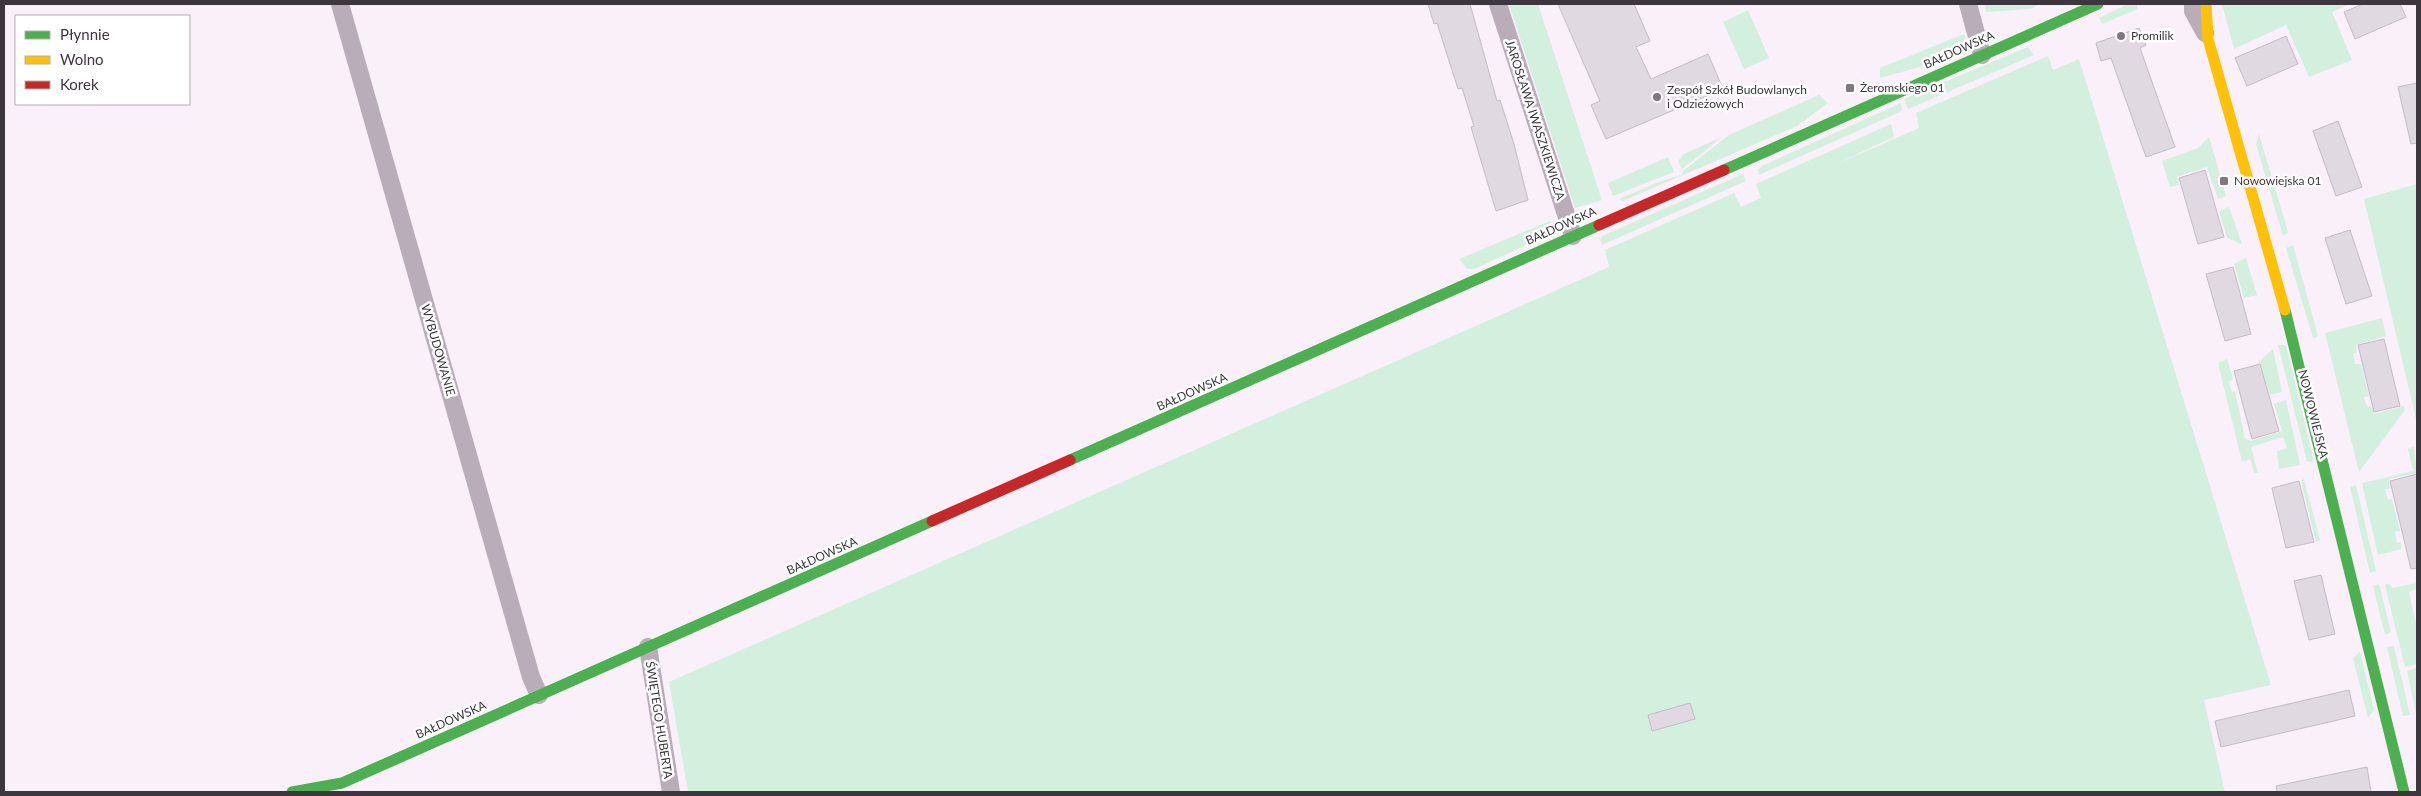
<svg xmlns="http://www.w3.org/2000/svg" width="2421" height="796" font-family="Lato,sans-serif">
  <rect width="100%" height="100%" fill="#faf0fa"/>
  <g fill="#d3efde">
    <path d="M1509,4H1538L1602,200L1575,208Z"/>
    <path d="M1984,4H2041L2030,9L1986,12Z"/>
    <path d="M2128,4H2136L2138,9L2102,24L2099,18Z"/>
    <path d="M2222,4H2349L2332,12L2352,60L2309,77L2286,25L2234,49Z"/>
    <path d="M1748,10L1769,58L1744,69L1723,22Z"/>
    <path d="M1964,34C1969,44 1960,52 1952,58L1880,78V68Z"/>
    <path d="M2028,47L2034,55L1908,109L1904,99Z"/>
    <path d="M2048,56L2053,70L2079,59L2271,685L2204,700L2225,792H688L669,682L1609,267L1605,250L1734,193L1741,207L1761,198L1756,184L1891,124L1894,137L1832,166L1919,128L1916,113Z"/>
    <path d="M1819,95L1828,103L1797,126L1623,201L1619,199L1656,183L1683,174V171L1729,135Z"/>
    <path d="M1901,103L1902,111L1759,175L1758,170L1762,166Z"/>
    <path d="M2259,134L2288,232L2283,236L2256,144Z"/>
    <path d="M1722,137L1682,169L1678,161L1684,154Z"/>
    <path d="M2209,137L2226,196L2218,199L2207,167L2177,177L2179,185L2170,187L2162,161L2198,148Z"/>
    <path d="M1668,157L1674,172L1613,196L1608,183Z"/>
    <path d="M1743,174L1746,181L1602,245L1600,240L1602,236Z"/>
    <path d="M2417,184V423L2364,199Z"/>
    <path d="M2229,207L2242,244L2227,238L2219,211Z"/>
    <path d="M1550,221L1555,229L1551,234L1474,269H1467L1459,259Z"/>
    <path d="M2293,245L2318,336L2313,338L2286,248Z"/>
    <path d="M2246,258L2257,295L2244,298L2234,264Z"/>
    <path d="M2382,318L2386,336L2356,345L2357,353L2353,354L2355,364H2361L2369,396L2364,397L2367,406L2372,407L2374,414L2404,406L2405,410L2359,472L2325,333Z"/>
    <path d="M2278,345H2286L2314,461L2307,462Z"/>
    <path d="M2273,349L2282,392L2270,395L2259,362Z"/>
    <path d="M2227,359L2233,379L2229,382L2232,392L2235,391L2245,439L2251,441L2282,431L2274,404L2286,400L2300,465L2279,469L2277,451L2287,448L2283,437L2251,447L2258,473H2254L2250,459L2242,462L2218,363Z"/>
    <path d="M2414,447L2417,473L2389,479L2390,489H2385L2388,500L2392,499L2400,531L2395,532L2397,543L2401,542V549L2378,555L2362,483L2413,471L2408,449Z"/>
    <path d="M2304,479L2320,540L2316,542L2301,481Z"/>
    <path d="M2356,485L2376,571L2370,573L2350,487Z"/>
    <path d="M2417,583V589L2409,592L2417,628V664L2405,667L2385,585L2389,584L2392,588Z"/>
    <path d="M2379,584L2391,632L2385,635L2373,586Z"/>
    <path d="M2394,646L2410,715L2403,716L2387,647Z"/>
    <path d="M2360,652L2374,710L2368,718L2353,658Z"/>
    <path d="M2417,668V718L2407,671Z"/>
  </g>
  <g fill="#e1d9e1" stroke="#c4bcc4">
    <path d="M1428,4H1470L1497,101L1500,100L1514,144L1528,200L1496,211L1471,127L1474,126L1462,88L1458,89L1437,23L1434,24Z"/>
    <path d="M1558,4H1634L1650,41L1636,47L1651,79L1708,54L1723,89L1606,139L1591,105L1600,101Z"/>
    <path d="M2363,4H2400L2406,17L2355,39L2344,12Z"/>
    <path d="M2139,28L2146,45L2140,48L2175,147L2146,157L2111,58L2101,61L2096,43Z"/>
    <path d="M2286,36L2298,64L2247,86L2235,58Z"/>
    <path d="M2417,83V143L2411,144L2398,87Z"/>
    <path d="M2338,121L2362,187L2336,196L2313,131Z"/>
    <path d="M2205,170L2224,237L2198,244L2179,178Z"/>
    <path d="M2350,230L2372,296L2346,304L2325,238Z"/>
    <path d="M2233,267L2251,334L2225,341L2206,274Z"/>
    <path d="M2384,339L2400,406L2374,412L2358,345Z"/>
    <path d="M2260,364L2279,431L2252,439L2234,371Z"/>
    <path d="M2417,474V568L2411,569L2390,481Z"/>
    <path d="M2299,481L2314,542L2286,548L2272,488Z"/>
    <path d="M2321,575L2335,634L2309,640L2294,581Z"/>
    <path d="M2349,690L2355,716L2221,747L2215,721Z"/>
    <path d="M1690,703L1695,719L1652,731L1648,715Z"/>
    <path d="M2367,767L2371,792H2277L2276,786Z"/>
  </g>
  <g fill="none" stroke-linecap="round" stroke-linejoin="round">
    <g stroke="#b9adb9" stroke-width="18">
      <path d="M340,4L531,677L539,695"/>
      <path d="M1498,4L1573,236"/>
      <path d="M1968,4L1982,55"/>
      <path d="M2193,4V11L2205,33"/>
      <path d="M648,647L671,792"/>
    </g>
    <g stroke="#4caf50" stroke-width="11">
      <path d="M1724,170L2098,4"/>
      <path d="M2285,310L2404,792"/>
      <path d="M1070,460L1599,225"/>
      <path d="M292,792L342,783L932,521"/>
    </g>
    <path stroke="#ffc107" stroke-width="11" d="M2206,4L2208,39L2285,310"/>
    <g stroke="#c62828" stroke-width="11">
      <path d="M1599,225L1724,170"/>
      <path d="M932,521L1070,460"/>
    </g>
  </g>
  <g fill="#807780" stroke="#fff" stroke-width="2">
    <circle cx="2121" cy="36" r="5"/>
    <rect x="1845" y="83" width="10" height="10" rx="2.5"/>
    <circle cx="1657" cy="97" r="5"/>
    <rect x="2219" y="176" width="10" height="10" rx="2.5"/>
  </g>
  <g text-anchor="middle" stroke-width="5" stroke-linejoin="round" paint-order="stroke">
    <g font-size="12" fill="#3e363e" stroke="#fff" text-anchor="start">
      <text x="2131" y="40">Promilik</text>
      <text x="1860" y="92">Żeromskiego 01</text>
      <text x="1667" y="94">Zespół Szkół Budowlanych<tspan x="1667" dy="14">i Odzieżowych</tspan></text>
      <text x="2234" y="185">Nowowiejska 01</text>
    </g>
    <g font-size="12" fill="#3e363e" stroke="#fff">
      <text transform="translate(1959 50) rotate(-24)" y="4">BAŁDOWSKA</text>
      <text transform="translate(1535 120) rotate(72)" y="4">JAROSŁAWA IWASZKIEWICZA</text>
      <text transform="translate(1561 226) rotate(-24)" y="4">BAŁDOWSKA</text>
      <text transform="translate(438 350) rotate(74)" y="4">WYBUDOWANIE</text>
      <text transform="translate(1192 392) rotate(-24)" y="4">BAŁDOWSKA</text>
      <text transform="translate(2313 414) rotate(76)" y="4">NOWOWIEJSKA</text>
      <text transform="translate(822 556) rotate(-24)" y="4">BAŁDOWSKA</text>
      <text transform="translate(451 720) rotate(-24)" y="4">BAŁDOWSKA</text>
      <text transform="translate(659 720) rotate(81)" y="4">ŚWIĘTEGO HUBERTA</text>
    </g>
  </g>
  <rect width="2421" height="796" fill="none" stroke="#3e363e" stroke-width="10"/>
  <rect x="15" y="15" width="175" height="90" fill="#ffffff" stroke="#b2afb2"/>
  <rect x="25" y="31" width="25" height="8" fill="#4caf50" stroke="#b2afb2"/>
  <text x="60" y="40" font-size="15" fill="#3e363e">Płynnie</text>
  <rect x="25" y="56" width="25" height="8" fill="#ffc107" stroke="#b2afb2"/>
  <text x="60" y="65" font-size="15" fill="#3e363e">Wolno</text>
  <rect x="25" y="81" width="25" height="8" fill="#c62828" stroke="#b2afb2"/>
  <text x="60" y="90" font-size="15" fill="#3e363e">Korek</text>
</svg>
